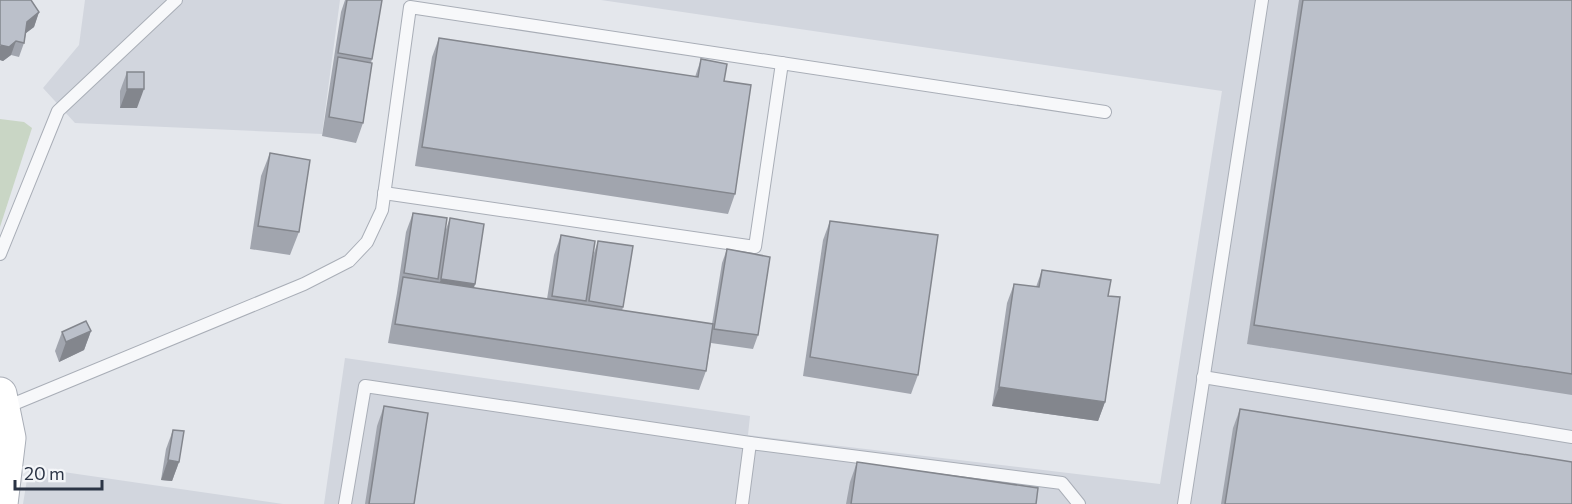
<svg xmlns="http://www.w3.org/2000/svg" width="1572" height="504" font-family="Commissioner,sans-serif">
  <rect width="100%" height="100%" fill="#e4e7ec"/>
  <g fill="#d2d6de">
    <path d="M85,0H340L322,134L75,123L43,88L79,45Z"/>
    <path d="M601,0H1572V504H324L345,358L750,416L748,435L1160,484L1222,91Z"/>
    <path d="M29,467L283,504H23Z"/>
  </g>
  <path fill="#c9d6c5" d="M0,119L24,122L32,128L0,227Z"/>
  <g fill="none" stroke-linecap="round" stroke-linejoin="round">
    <defs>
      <g id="lane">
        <path d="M384,193L755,247L782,63"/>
        <path d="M0,254L58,111L176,0"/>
        <path d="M1203,377L1572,437"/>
        <path d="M4,408L304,284L349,261L367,242L382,210L410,7L1105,112"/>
        <path d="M345,504L365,386L750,443"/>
        <path d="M742,504L750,443L1062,483L1079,504"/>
        <path d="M1184,504L1262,0"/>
      </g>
      <path id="secondary" d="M0,394L9,438L1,504"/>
    </defs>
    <use href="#lane" stroke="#a9aeb7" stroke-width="14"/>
    <use href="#secondary" stroke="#a9aeb7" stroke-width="35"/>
    <use href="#lane" stroke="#f7f8fa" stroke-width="12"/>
    <use href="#secondary" stroke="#fff" stroke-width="33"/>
  </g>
  <g fill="#a1a5ae">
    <path d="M345,0H382L372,59L371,63L363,123L356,143L322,136L341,12Z"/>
    <path d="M1299,0H1572V395L1247,344Z"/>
    <path d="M39,12L34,27L26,33L24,43L19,57L11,55L3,61L0,60Z"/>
    <path d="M439,38L695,77L701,59L724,81L735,194L728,214L415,166L432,57Z"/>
    <path d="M127,72L137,108H120V91Z"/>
    <path d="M270,153L299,232L290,255L250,249L261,176Z"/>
    <path d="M413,213L445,232L450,218L475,284L474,288L547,299L554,255L561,235L593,256L598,241L623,307L622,311L712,324L722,263L727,249L758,335L753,349L711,343L706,371L699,390L388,343L397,293L406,232Z"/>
    <path d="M830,221L918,375L911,394L803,376L823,240Z"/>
    <path d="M1042,270L1108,296L1105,402L1098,421L992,406L1007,303L1014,284L1036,287Z"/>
    <path d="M91,331L84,350L59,362L55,351L62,332Z"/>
    <path d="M384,406L414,504H365L377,426Z"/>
    <path d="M1240,409L1572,504H1221L1233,428Z"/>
    <path d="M173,430L179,462L172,481L161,480L166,449Z"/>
    <path d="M857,462L1036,504H846L850,482Z"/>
  </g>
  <g fill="#83868d">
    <path d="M39,12L34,27L22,36L27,22Z"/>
    <path d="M16,41L11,55L3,61L0,60V46Z"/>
    <path d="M127,89H144L137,108H120Z"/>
    <path d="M441,279L475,284L468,303L434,298Z"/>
    <path d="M91,331L84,350L59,362L66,342Z"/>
    <path d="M999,387L1105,402L1098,421L992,406Z"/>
    <path d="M168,460L179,462L172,481L161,480Z"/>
  </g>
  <g fill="#bbc0ca" stroke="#83868d" stroke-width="1.5">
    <path d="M0,0H31L39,12L27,22L24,43L16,41L9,47L0,45Z"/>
    <path d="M347,0H382L372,59L338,53Z"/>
    <path d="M1303,0H1572V374L1254,325Z"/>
    <path d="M439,38L698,77L701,59L727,64L724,81L751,85L735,194L422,147Z"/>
    <path d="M338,57L372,63L363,123L329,117Z"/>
    <rect x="127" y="72" width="17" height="17"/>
    <path d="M270,153L310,160L299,232L258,226Z"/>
    <path d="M413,213L447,218L438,279L404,273Z"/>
    <path d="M450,218L484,224L475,284L441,279Z"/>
    <path d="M830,221L938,235L918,375L810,357Z"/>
    <path d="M561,235L595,241L586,301L552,296Z"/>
    <path d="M598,241L633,246L623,307L589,301Z"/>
    <path d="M727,249L770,257L758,335L714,329Z"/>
    <path d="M1042,270L1111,280L1108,296L1120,297L1105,402L999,387L1014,284L1039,287Z"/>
    <path d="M403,277L713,324L706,371L395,324Z"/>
    <path d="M86,321L91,331L66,342L62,332Z"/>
    <path d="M384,406L428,413L414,504H369Z"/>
    <path d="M1240,409L1572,462V504H1225Z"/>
    <path d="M173,430L184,431L179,462L168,460Z"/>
    <path d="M857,462L1038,488L1036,504H851Z"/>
  </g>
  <path d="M15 480v9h87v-9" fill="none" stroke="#2b3445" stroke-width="3"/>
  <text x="24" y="480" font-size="18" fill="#2b3445" stroke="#f4f6f9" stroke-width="4.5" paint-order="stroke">20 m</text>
</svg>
